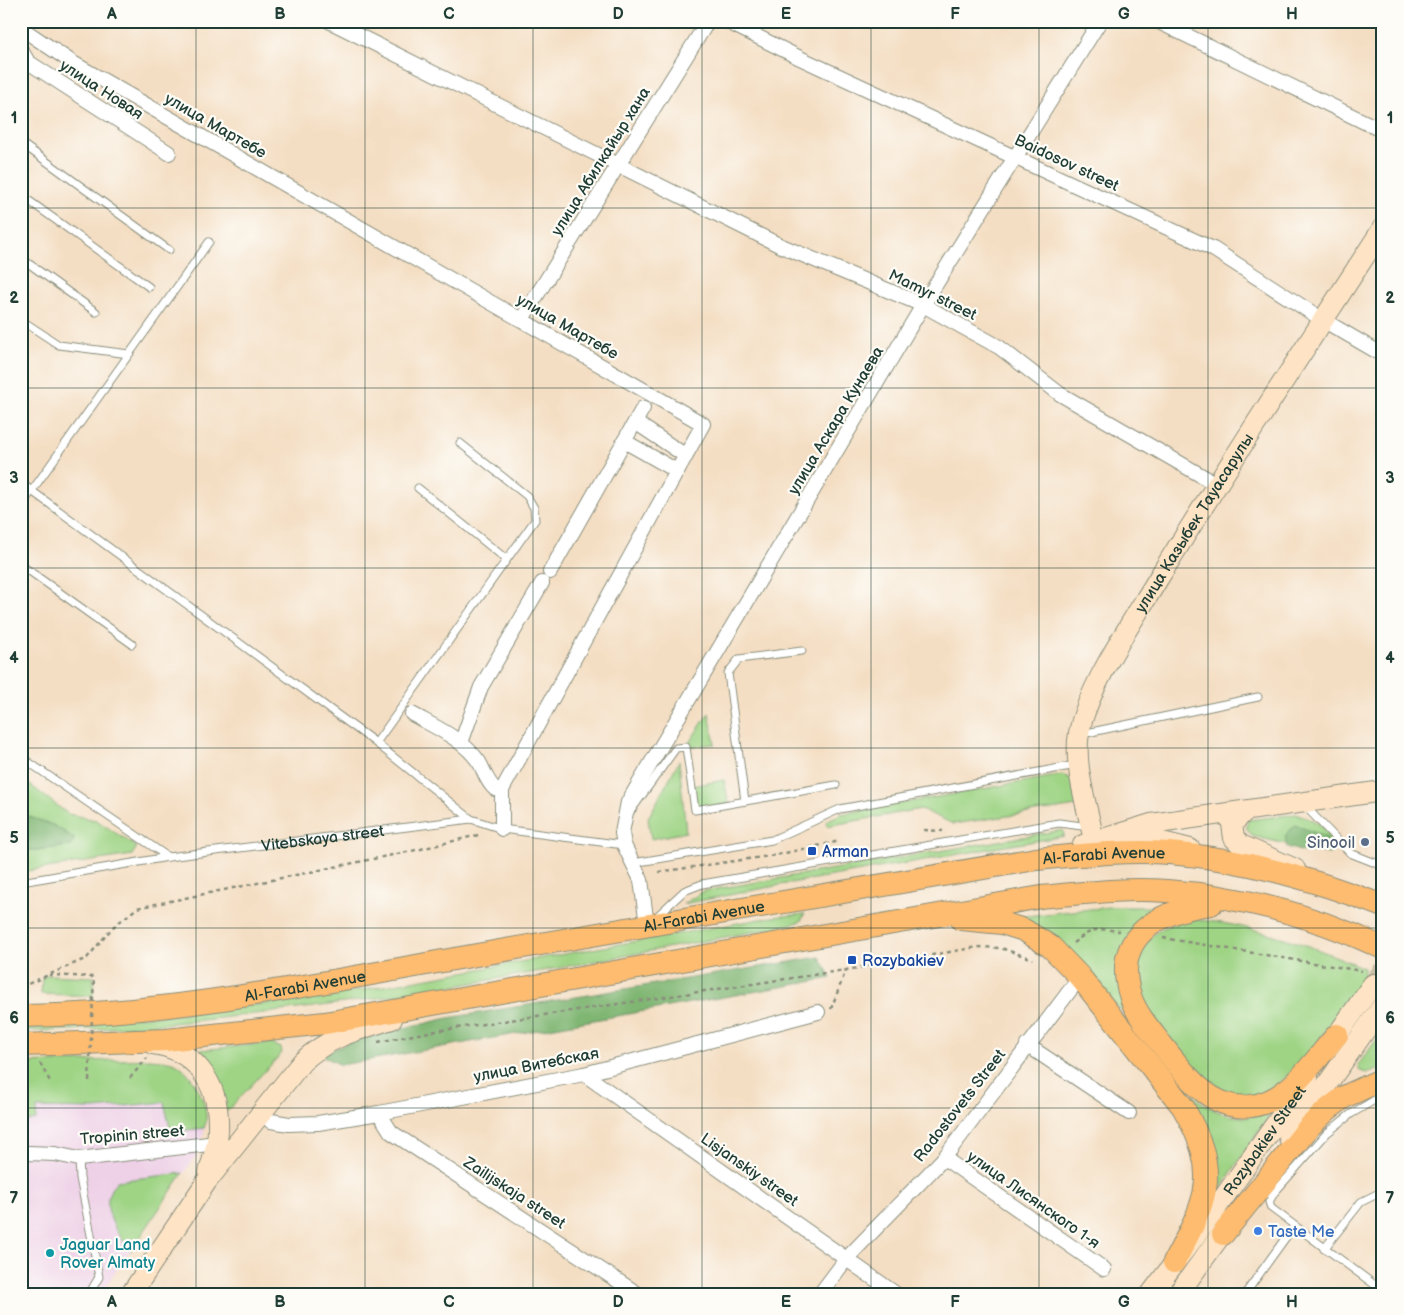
<svg xmlns="http://www.w3.org/2000/svg" width="1404" height="1315" font-family="'Balsamiq Sans',sans-serif">
  <rect width="100%" height="100%" fill="#fdfcf7"/>
  <filter id="ink" filterUnits="userSpaceOnUse"><feTurbulence type="fractalNoise" baseFrequency=".02" numOctaves="2"/><feDisplacementMap in="SourceGraphic" scale="10" xChannelSelector="R" yChannelSelector="G"/><feConvolveMatrix kernelMatrix="1 2 1 2 8 2 1 2 1" color-interpolation-filters="sRGB"/></filter>
  <filter id="wash" filterUnits="userSpaceOnUse"><feTurbulence type="fractalNoise" baseFrequency=".0096" numOctaves="4" result="noise"/><feDisplacementMap in="SourceGraphic" scale="20" xChannelSelector="R" yChannelSelector="G"/><feGaussianBlur stdDeviation="1.12" result="paint"/><feColorMatrix in="noise" values="0 0 0 0 0 0 0 0 0 0 0 0 0 0 0 0 0 1.4 0 .05"/><feComposite in="paint" operator="in"/></filter>
  <g filter="url(#wash)">
    <rect width="100%" height="100%" fill="#f4dec3"/>
    <path fill="#eed0e7" d="M151,1059L176,1063L188,1073L198,1089L206,1113V1126L197,1154L100,1294H21V1063Z"/>
    <g fill="#9fd485" stroke="#5f885c">
      <path d="M709,713L715,744L686,747Z"/>
      <path d="M679,761L686,832L651,839L648,818Z"/>
      <path d="M1062,775L1072,779L1077,806L953,824L921,809L827,826L826,821L841,814Z"/>
      <path d="M21,778L68,814L96,820L137,847L132,855L21,872Z"/>
      <path d="M724,780L729,804L695,810L692,786Z"/>
      <path d="M1296,814C1319,822 1328,825 1334,851L1329,854L1252,836L1246,827L1248,820Z"/>
      <path d="M1063,830L1064,836L791,883L683,904L704,891Z"/>
      <path d="M1109,907H1154V910L1128,935L1140,1033L1074,956L1008,918Z"/>
      <path d="M805,914L800,922L774,928C599,960 424,996 246,1015C171,1024 97,1031 21,1031V1023L170,1015L328,996L772,917Z"/>
      <path d="M1187,919C1249,923 1307,944 1364,968V976C1340,1008 1298,1079 1262,1093C1216,1112 1147,1022 1138,984C1134,969 1139,952 1148,940C1157,928 1174,924 1187,919Z"/>
      <path d="M47,975L94,977L93,996L41,994L42,978Z"/>
      <path d="M1383,1031V1068C1374,1071 1368,1076 1359,1070L1358,1065Z"/>
      <path d="M271,1043L281,1048L282,1053L226,1112L216,1076L201,1055L200,1050Z"/>
      <path d="M150,1059C158,1060 170,1060 177,1064C193,1073 213,1111 204,1128L171,1132L164,1102L95,1109L37,1108L36,1120L21,1122V1063Z"/>
      <path d="M1185,1088C1210,1113 1240,1126 1273,1110L1210,1204L1203,1124Z"/>
      <path d="M183,1173L131,1251C115,1231 96,1203 117,1181Z"/>
    </g>
    <g fill="#7fb672" stroke="#4f7a53">
      <path d="M21,814L53,825L74,838L72,846C57,846 32,854 21,848Z"/>
      <path d="M1295,825L1326,837L1330,845C1316,856 1302,852 1287,847L1285,836Z"/>
      <path d="M820,957L831,978L341,1065L321,1055L355,1040L448,1018Z"/>
    </g>
  </g>
  <g filter="url(#ink)">
    <g fill="none" stroke-linecap="round" stroke-linejoin="round">
      <path stroke="#c9bea6" stroke-width="20" stroke-dasharray="20 10" stroke-linecap="butt" d="M1373,984L1383,970"/>
      <defs>
        <g id="lane">
          <path d="M21,143L169,250"/>
          <path d="M21,195L149,287"/>
          <path d="M21,258L96,312"/>
          <path d="M21,320L59,345L129,354"/>
          <path d="M21,483L376,743L471,819"/>
          <path d="M418,488L506,559"/>
          <path d="M21,506L209,242"/>
          <path d="M21,565L132,644"/>
          <path d="M1082,734L1258,697"/>
          <path d="M376,743L535,520L534,508L527,496L460,443"/>
          <path d="M21,757L168,857"/>
          <path d="M745,801L728,673L739,659L802,651"/>
          <path d="M1304,805L1350,853L1383,866"/>
          <path d="M630,812L676,748L686,747L695,810L836,785"/>
          <path d="M633,863L772,840L840,809L1076,765"/>
          <path id="s1" d="M21,882L168,857L471,819L502,829L624,845"/>
          <path d="M655,918L684,891L702,884L1059,823L1090,827"/>
          <path d="M1383,1095L1351,1114L1327,1133L1274,1193L1269,1202L1271,1208L1383,1291"/>
          <path d="M79,1159L80,1178L99,1277L89,1294"/>
          <path d="M1324,1249L1361,1202L1383,1191"/>
          <path d="M1245,1294L1294,1226"/>
        </g>
        <g id="street">
          <path d="M329,21L779,245L923,305L999,347L1060,394L1216,484"/>
          <path d="M726,21L800,58L1213,249L1323,320L1383,355"/>
          <path d="M1157,21L1383,131"/>
          <path d="M21,28L73,63L703,424L502,790V829"/>
          <path d="M21,50L28,62L169,153"/>
          <path d="M522,319L708,21"/>
          <path d="M635,422L686,456"/>
          <path d="M624,441L677,471"/>
          <path d="M550,572L643,408"/>
          <path d="M412,714C435,727 463,739 479,762C485,772 486,781 495,789L502,790"/>
          <path d="M461,743L481,687L542,583"/>
          <path d="M647,925L641,880L624,845L622,833L628,802L923,305L1100,21"/>
          <path d="M1027,1045L1129,1113"/>
          <path d="M584,1074L896,1294"/>
          <path d="M259,1113L271,1121L289,1124L318,1123L379,1113L584,1074L818,1012"/>
          <path d="M379,1113L391,1132L638,1294"/>
          <path d="M21,1156L28,1153L55,1154L79,1159L217,1143"/>
          <path d="M944,1158L1104,1269"/>
          <path d="M820,1294L847,1258L944,1158L1080,977"/>
        </g>
        <g id="secondary">
          <path d="M1244,812L1232,824L1234,838L1241,845L1295,869"/>
          <path d="M1126,833L1190,849"/>
          <path id="s2" d="M1094,841C1088,809 1073,765 1079,733C1088,686 1133,621 1158,579C1231,460 1308,344 1383,228"/>
          <path d="M1083,845L1151,824L1383,791"/>
          <path d="M153,1044C193,1049 218,1082 218,1122C219,1139 214,1155 209,1172"/>
          <path d="M1328,1048L1373,984"/>
          <path d="M1289,1138L1383,1005"/>
          <path d="M131,1294L207,1181L302,1062C330,1036 357,1030 392,1019"/>
          <path id="s3" d="M1151,1294L1217,1207L1308,1078"/>
          <path d="M1178,1294L1231,1221"/>
        </g>
        <g id="primary">
          <path d="M1211,904C1159,911 1110,936 1131,998C1137,1015 1151,1031 1162,1045C1184,1073 1211,1112 1251,1106C1288,1102 1314,1061 1337,1035"/>
          <path d="M961,919L1002,923L1024,930L1051,947L1080,977L1183,1107C1221,1174 1208,1198 1174,1262"/>
          <path id="s4" d="M21,1016C172,1015 323,982 471,956C659,923 848,891 1036,859C1080,855 1125,850 1169,853C1244,859 1313,879 1383,906"/>
          <path d="M21,1045L166,1040L325,1023L1041,897C1083,893 1125,888 1167,891C1241,896 1315,916 1383,948"/>
          <path d="M1223,1234L1309,1127L1327,1110L1344,1097L1383,1079"/>
        </g>
      </defs>
      <use href="#lane" stroke="#8a8e7c" stroke-width="9"/>
      <use href="#street" stroke="#8a8e7c" stroke-width="16"/>
      <use href="#secondary" stroke="#8a8e7c" stroke-width="22"/>
      <use href="#primary" stroke="#8a8e7c" stroke-width="24"/>
      <g stroke="#8a8e7c" stroke-width="2.5" stroke-dasharray="4 4" stroke-linecap="butt">
        <path d="M924,830L943,831"/>
        <path d="M659,872L776,855L840,841"/>
        <path d="M1163,938L1362,971"/>
        <path d="M1073,943C1093,928 1096,928 1120,931"/>
        <path d="M49,975L94,977"/>
        <path d="M21,987L87,958L113,927L137,908L421,849L482,834"/>
        <path d="M831,1009L846,970"/>
        <path d="M378,1042L423,1033L846,970L978,947L1001,948L1033,959"/>
        <path d="M40,1063L51,1083"/>
        <path d="M130,1078L147,1058"/>
        <path d="M21,1117L25,1140"/>
      </g>
      <use href="#lane" stroke="#fff" stroke-width="7"/>
      <use href="#street" stroke="#fff" stroke-width="14"/>
      <use href="#secondary" stroke="#fee4c5" stroke-width="20"/>
      <use href="#primary" stroke="#fdbc6f" stroke-width="22"/>
      <path stroke="#8a8e7c" stroke-width="2.5" stroke-dasharray="4 4" stroke-linecap="butt" d="M89,1081L94,977"/>
    </g>
  </g>
  <path fill="none" stroke="#1f3d34" stroke-width="1" stroke-opacity="0.55" d="M196,21V1294M365,21V1294M533,21V1294M702,21V1294M871,21V1294M1039,21V1294M1208,21V1294M21,208H1383M21,388H1383M21,568H1383M21,748H1383M21,928H1383M21,1108H1383"/>
  <circle fill="#5c6f8a" stroke="#fdfcf7" stroke-width="2" cx="1365" cy="842" r="5"/>
  <g fill="#1a4fb4" stroke="#fdfcf7" stroke-width="2">
    <rect x="807" y="846" width="10" height="10" rx="2.5"/>
    <rect x="847" y="955" width="10" height="10" rx="2.5"/>
  </g>
  <circle fill="#3f7fe0" stroke="#fdfcf7" stroke-width="2" cx="1258" cy="1231" r="5"/>
  <circle fill="#0f9aa8" stroke="#fdfcf7" stroke-width="2" cx="50" cy="1253" r="5"/>
  <g text-anchor="middle" stroke-width="4.5" stroke-linejoin="round" paint-order="stroke">
    <g font-size="16" fill="#1f3d34" stroke="#fdfcf7">
      <text transform="translate(102 89) rotate(33)" y="6">улица Новая</text>
      <text transform="translate(216 125) rotate(30)" y="6">улица Мартебе</text>
      <text transform="translate(600 161) rotate(-58)" y="6">улица Абилкайыр хана</text>
      <text transform="translate(1067 162) rotate(25)" y="6">Baidosov street</text>
      <text transform="translate(933 294) rotate(26)" y="6">Mamyr street</text>
      <text transform="translate(568 326) rotate(30)" y="6">улица Мартебе</text>
      <text transform="translate(835 420) rotate(-59)" y="6">улица Аскара Кунаева</text>
      <text dy="6" stroke="none"><textPath href="#s2" startOffset="350">улица Казыбек Тауасарулы</textPath></text>
      <text dy="6" stroke="none"><textPath href="#s1" startOffset="305">Vitebskaya street</textPath></text>
      <text dy="6" stroke="none"><textPath href="#s4" startOffset="1096">Al-Farabi Avenue</textPath></text>
      <text dy="6" stroke="none"><textPath href="#s4" startOffset="691">Al-Farabi Avenue</textPath></text>
      <text dy="6" stroke="none"><textPath href="#s4" startOffset="286">Al-Farabi Avenue</textPath></text>
      <text transform="translate(536 1064) rotate(-11)" y="6">улица Витебская</text>
      <text transform="translate(959 1105) rotate(-52)" y="6">Radostovets Street</text>
      <text transform="translate(132 1134) rotate(-5)" y="6">Tropinin street</text>
      <text dy="6" stroke="none"><textPath href="#s3" startOffset="191">Rozybakiev Street</textPath></text>
      <text transform="translate(750 1169) rotate(35)" y="6">Lisjanskiy street</text>
      <text transform="translate(515 1192) rotate(33)" y="6">Zailijskaja street</text>
      <text transform="translate(1034 1199) rotate(35)" y="6">улица Лисянского 1-я</text>
    </g>
    <g font-size="16" fill="#4e5e75" stroke="#fdfcf7" text-anchor="end">
      <text x="1355" y="848">Sinooil</text>
    </g>
    <g font-size="16" fill="#164399" stroke="#fdfcf7" text-anchor="start">
      <text x="822" y="857">Arman</text>
      <text x="862" y="966">Rozybakiev</text>
    </g>
    <g font-size="16" fill="#366cbe" stroke="#fdfcf7" text-anchor="start">
      <text x="1268" y="1237">Taste Me</text>
    </g>
    <g font-size="16" fill="#0d838f" stroke="#fdfcf7" text-anchor="start">
      <text x="60" y="1250">Jaguar Land<tspan x="60" dy="18">Rover Almaty</tspan></text>
    </g>
  </g>
  <rect width="1404" height="1315" fill="none" stroke="#fdfcf7" stroke-width="55"/>
  <rect x="28" y="28" width="1348" height="1260" fill="none" stroke="#1f3d34" stroke-width="2"/>
  <g font-size="16" text-anchor="middle" font-weight="bold" fill="#1f3d34">
    <text x="112" y="19">A</text>
    <text x="280" y="19">B</text>
    <text x="449" y="19">C</text>
    <text x="618" y="19">D</text>
    <text x="786" y="19">E</text>
    <text x="955" y="19">F</text>
    <text x="1124" y="19">G</text>
    <text x="1292" y="19">H</text>
    <text x="14" y="123">1</text>
    <text x="1390" y="123">1</text>
    <text x="14" y="303">2</text>
    <text x="1390" y="303">2</text>
    <text x="14" y="483">3</text>
    <text x="1390" y="483">3</text>
    <text x="14" y="663">4</text>
    <text x="1390" y="663">4</text>
    <text x="14" y="843">5</text>
    <text x="1390" y="843">5</text>
    <text x="14" y="1023">6</text>
    <text x="1390" y="1023">6</text>
    <text x="14" y="1203">7</text>
    <text x="1390" y="1203">7</text>
    <text x="112" y="1307">A</text>
    <text x="280" y="1307">B</text>
    <text x="449" y="1307">C</text>
    <text x="618" y="1307">D</text>
    <text x="786" y="1307">E</text>
    <text x="955" y="1307">F</text>
    <text x="1124" y="1307">G</text>
    <text x="1292" y="1307">H</text>
  </g>
</svg>
